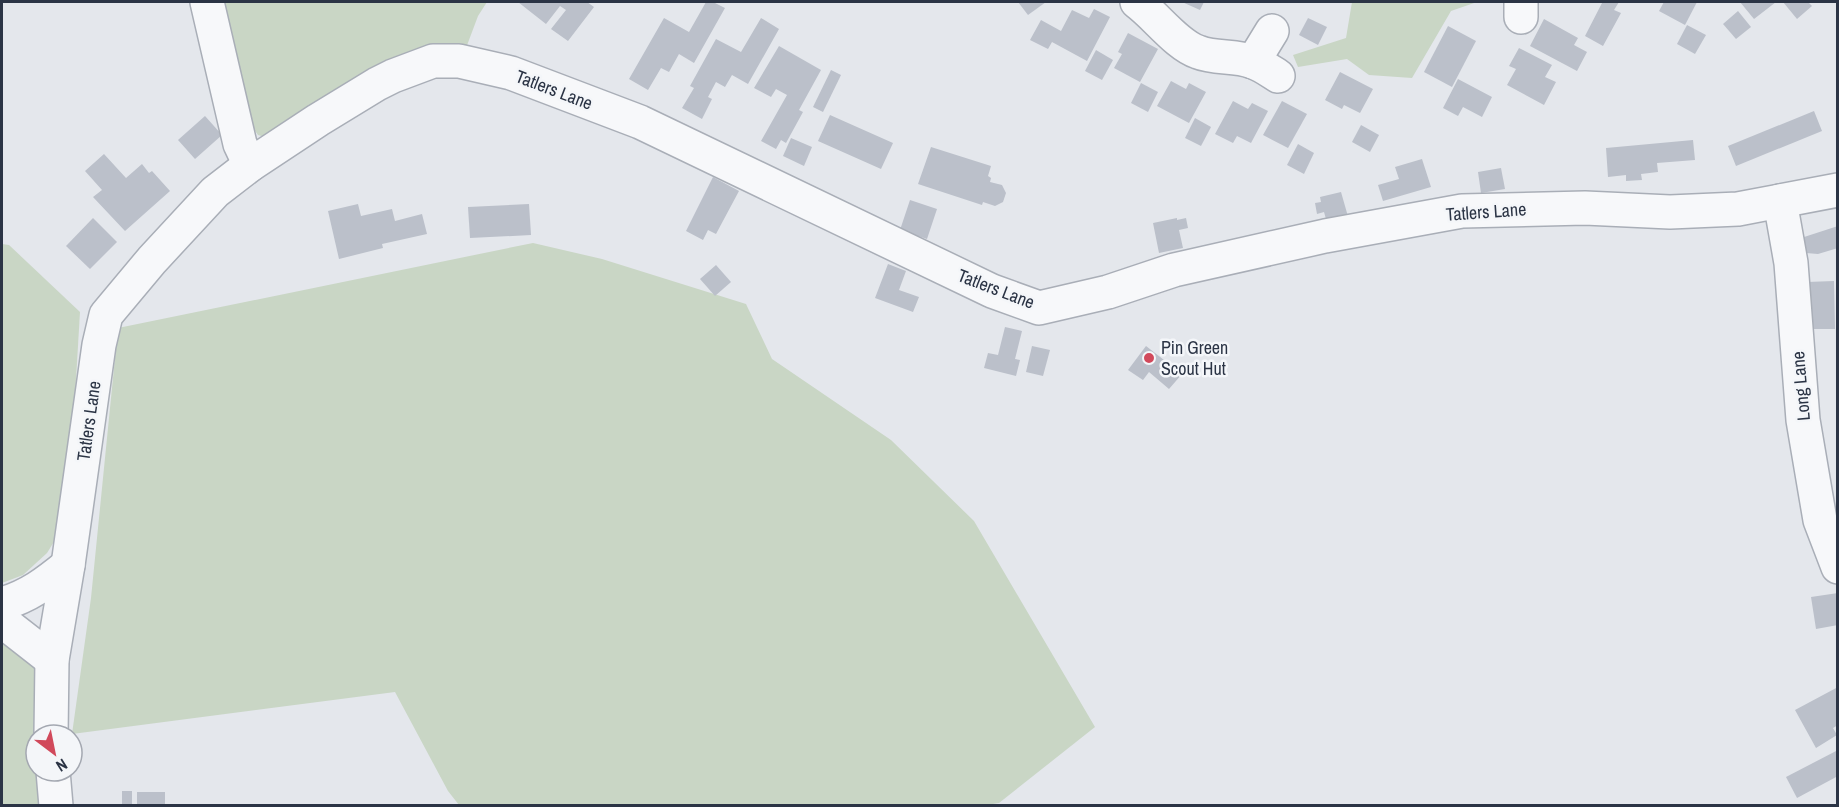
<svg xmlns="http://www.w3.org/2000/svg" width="1839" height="807" font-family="'Archivo Narrow',sans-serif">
  <rect width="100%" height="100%" fill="#e4e7ec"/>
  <g fill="#c9d6c5">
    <path d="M216,2H487L478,16L466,48L265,137L258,135L251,125Z"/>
    <path d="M1352,2H1477L1451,11L1412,78L1369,75L1347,59L1298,67L1293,55L1346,38Z"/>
    <path d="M533,243L602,259L746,304L772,359L891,440L974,521L1095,727L999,803L981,806L459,805L448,791L395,692L72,734L91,598L118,328Z"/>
    <path d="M2,244L9,245L80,312L69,497L60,532L47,553L23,575L2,583Z"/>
    <path d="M2,631L34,666L41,687L36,735V771H44L43,805H2Z"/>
  </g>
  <g fill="#bbc0ca">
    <path d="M518,2H587L594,7L568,41L551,29L566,10L560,6L546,24Z"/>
    <path d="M706,2H713L725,8L694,63L679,54L669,72L661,68L648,90L629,79L664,18L689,32Z"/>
    <path d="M1018,2H1046L1028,15Z"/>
    <path d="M1182,2H1204L1200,10Z"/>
    <path d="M1599,2H1619L1614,10L1621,13L1603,46L1585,36L1602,3Z"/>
    <path d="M1664,2H1697L1685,25L1659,11Z"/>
    <path d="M1740,2H1776L1754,19Z"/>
    <path d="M1783,2H1808L1812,6L1797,19Z"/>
    <path d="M1094,9L1110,17L1087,61L1052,42L1048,49L1030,40L1041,20L1061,31L1072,10L1089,18Z"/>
    <path d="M1738,11L1751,27L1736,39L1723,24Z"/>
    <path d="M761,18L779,29L748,84L732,75L725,87L716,82L708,97L712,99L702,119L682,108L694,88L690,86L716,39L741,52Z"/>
    <path d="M1308,18L1327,27L1318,45L1299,35Z"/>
    <path d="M1544,19L1578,38L1574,45L1587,52L1577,71L1530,46Z"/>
    <path d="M1687,25L1706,35L1695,54L1677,44Z"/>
    <path d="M1448,26L1476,41L1452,87L1424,72Z"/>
    <path d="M1128,33L1158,49L1140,82L1114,68L1122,54L1118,52Z"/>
    <path d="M779,46L821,70L799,110L803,112L786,143L781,140L776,149L761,141L787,95L776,89L771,97L754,88Z"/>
    <path d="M1519,48L1552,65L1545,77L1556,82L1544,105L1507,85L1516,69L1509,66Z"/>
    <path d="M1096,50L1113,60L1102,80L1085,71Z"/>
    <path d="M831,70L841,75L823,112L813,107Z"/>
    <path d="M1340,72L1373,89L1360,113L1344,105L1342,109L1325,100Z"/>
    <path d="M1458,79L1492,97L1482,117L1463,107L1458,116L1443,108Z"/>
    <path d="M1171,81L1186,89L1189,83L1206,92L1189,123L1157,106Z"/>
    <path d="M1141,83L1158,92L1148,112L1131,103Z"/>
    <path d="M1233,101L1248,109L1252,103L1268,111L1251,143L1237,136L1233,143L1215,134Z"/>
    <path d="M1282,101L1307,114L1288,148L1263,135Z"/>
    <path d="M1814,111L1822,131L1736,166L1728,146Z"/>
    <path d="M830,115L893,143L881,169L818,141Z"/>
    <path d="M205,116L222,135L195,159L178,140Z"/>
    <path d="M1195,118L1211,127L1201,146L1185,138Z"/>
    <path d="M1361,125L1379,135L1370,152L1352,142Z"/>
    <path d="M791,138L812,147L804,166L783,156Z"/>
    <path d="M1693,140L1695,160L1657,163L1658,172L1641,174L1642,180L1626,181V175L1608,177L1606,148Z"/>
    <path d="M1298,144L1314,153L1304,174L1287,165Z"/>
    <path d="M931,147L991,166L988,176L991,178L990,182L1002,185L1006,193L1003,202L995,206L983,202L982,205L918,184Z"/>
    <path d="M104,154L126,178L142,164L149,173L152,171L170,191L125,231L93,197L102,190L85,171Z"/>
    <path d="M1422,159L1431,187L1383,201L1378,185L1399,179L1395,167Z"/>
    <path d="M1501,168L1505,189L1481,193L1478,172Z"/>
    <path d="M713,177L739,191L716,234L708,230L703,240L686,231Z"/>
    <path d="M1341,192L1349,220L1328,226L1324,212L1317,214L1315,203L1321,202L1320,197Z"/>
    <path d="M910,200L937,209L927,239L900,230Z"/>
    <path d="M358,204L361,216L392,209L395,221L422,214L427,234L382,244L383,248L339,259L328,211Z"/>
    <path d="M529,204L531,235L470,238L468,207Z"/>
    <path d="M93,218L117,242L90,269L66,246Z"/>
    <path d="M1177,218V220L1186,218L1188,228L1179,230L1183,248L1159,253L1153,223Z"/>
    <path d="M1838,226V248L1818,254L1806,253L1801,238Z"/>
    <path d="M888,264L906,271L899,290L919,297L913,312L875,298Z"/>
    <path d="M716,265L731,282L715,296L700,279Z"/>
    <path d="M1834,281L1835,329H1808L1807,282Z"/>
    <path d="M1005,327L1022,331L1015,359L1020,360L1016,376L984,368L988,353L998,355Z"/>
    <path d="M1032,346L1050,350L1043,376L1026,372Z"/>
    <path d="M1146,346L1182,374L1169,389L1149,372L1143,380L1128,370Z"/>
    <path d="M1838,593V625L1816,629L1811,597Z"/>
    <path d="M1838,687V725L1833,728L1837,735L1816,748L1795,710Z"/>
    <path d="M1838,750V776L1797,798L1786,777Z"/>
    <rect x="122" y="791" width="10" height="15"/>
    <rect x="137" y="792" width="28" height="14"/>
  </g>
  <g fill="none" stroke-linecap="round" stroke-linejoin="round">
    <defs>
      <g id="minor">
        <path d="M207,2L240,144L250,165"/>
        <path d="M1137,2C1156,16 1177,45 1198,52C1215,59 1236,55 1253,62C1262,65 1270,71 1278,76"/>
        <path d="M1521,2V17"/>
        <path d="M1253,62L1272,31"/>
        <path d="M1780,201L1791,263L1803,420L1820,520L1838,567"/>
        <path d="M2,604C29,596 46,583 68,565"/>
        <path d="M2,621L52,660"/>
        <path d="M51,735L52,660L68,565L99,345L106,315L152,260L215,192L250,165L318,120L377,84L393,76L433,61H459L511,73L640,122L992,291L1039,308L1108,292L1174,270L1325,236L1462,211L1585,208L1670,212L1738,209L1838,190"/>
        <path d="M53,771L56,806"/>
      </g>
    </defs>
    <use href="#minor" stroke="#a9aeb7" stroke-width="36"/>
    <use href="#minor" stroke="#f7f8fa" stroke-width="33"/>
  </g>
  <circle fill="#d1495b" stroke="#f4f6f9" stroke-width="2" cx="1149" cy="358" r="6"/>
  <g text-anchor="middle" stroke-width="5" stroke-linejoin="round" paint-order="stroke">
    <g font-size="18" fill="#2b3445" stroke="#f4f6f9">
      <text transform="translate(554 90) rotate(21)" y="6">Tatlers Lane</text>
      <text transform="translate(1486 212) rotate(-4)" y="6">Tatlers Lane</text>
      <text transform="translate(996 289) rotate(21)" y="6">Tatlers Lane</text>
      <text transform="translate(1801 386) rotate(-95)" y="6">Long Lane</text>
      <text transform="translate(89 421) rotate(-82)" y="6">Tatlers Lane</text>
    </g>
    <g font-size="18" fill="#2b3445" stroke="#f4f6f9" text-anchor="start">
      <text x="1161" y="354">Pin Green<tspan x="1161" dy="21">Scout Hut</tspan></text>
    </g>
  </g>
  <rect width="1839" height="807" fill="none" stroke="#2b3445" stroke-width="6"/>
  <g transform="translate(54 753) rotate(148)"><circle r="28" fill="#f4f6f9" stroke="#a4a8b1" stroke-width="1.5"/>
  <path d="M0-4.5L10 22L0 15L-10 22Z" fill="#d1495b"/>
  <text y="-9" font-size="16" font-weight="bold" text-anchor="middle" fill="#2b3445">N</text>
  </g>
</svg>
